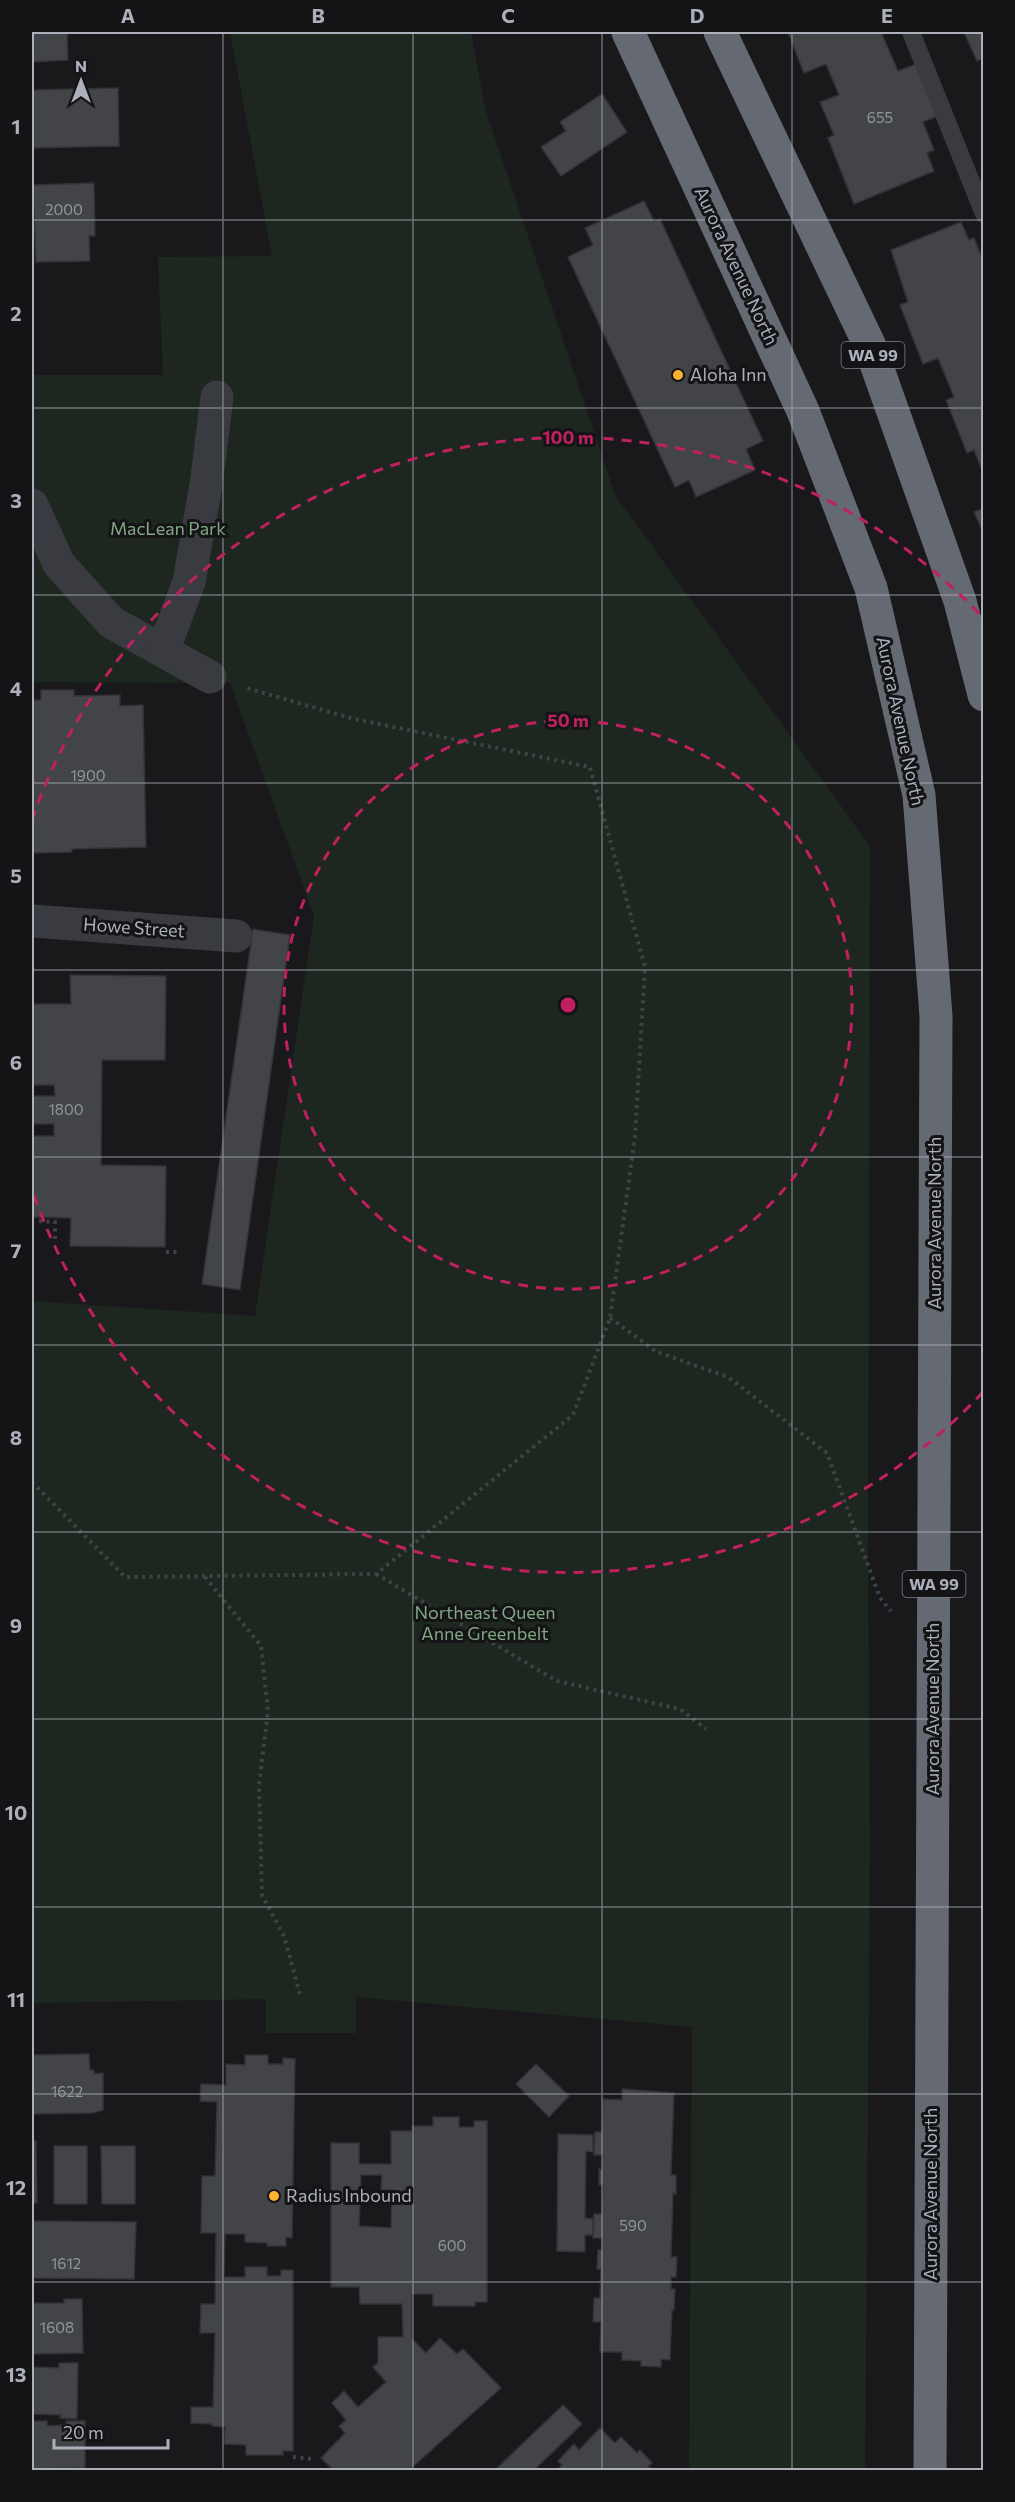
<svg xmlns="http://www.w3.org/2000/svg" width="1015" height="2502" font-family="Commissioner,sans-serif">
  <rect width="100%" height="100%" fill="#19191b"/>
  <path fill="#1e271f" d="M230,32H471L485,108L615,495L870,846L868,1566L870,1842L865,2470H689L692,2027L356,1997V2033H266V1999L32,2003V1301L255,1316L314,916L230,683L32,682V375H163L158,257L272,256Z"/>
  <g fill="#434448" stroke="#333337" stroke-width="1.5" fill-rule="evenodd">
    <path d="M32,32H67L68,60L32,62Z"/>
    <path d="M788,32H881L898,71L922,62L943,114L923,122L934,150L927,153L934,171L854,204L828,138L834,135L820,102L839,95L826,64L804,73Z"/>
    <path d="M964,32H984V58L977,61Z"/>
    <path d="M118,88L119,146L32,148V90Z"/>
    <path d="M602,94L627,132L561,176L541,147L566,131L560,122Z"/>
    <path d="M94,183L95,236H89L90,261L36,262L33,185Z"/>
    <path d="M644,201L654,221L660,219L763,441L746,449L755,470L696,497L689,480L675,487L568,257L593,245L585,228Z"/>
    <path d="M961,222L969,240L974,238L984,263V475L974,450L967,453L946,400L954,397L938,358L923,364L900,305L908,302L891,250Z"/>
    <path d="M984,508V534L974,512Z"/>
    <path d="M41,690H74V696L120,695V706L143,705L146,847L72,849V852L32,853V700H41Z"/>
    <path d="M253,929L290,935L240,1290L202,1284Z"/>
    <path d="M70,975L166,976L165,1060H102L101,1165L166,1166L165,1247L70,1246L71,1218L32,1217V1136H54V1124H32V1096H55L54,1085H32V1004H71Z"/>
    <path d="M89,2054L90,2070H94V2074L103,2073V2110L93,2113L32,2114V2055Z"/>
    <path d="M245,2055H268V2064H283V2058L295,2059L292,2238L286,2237V2246H267V2243L245,2242V2234H225L224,2277H245V2267H267V2276H281V2270H293V2451H283V2455H246V2445L224,2444L225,2427L212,2426V2424L191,2423V2407H213L215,2333H200L201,2304H215L216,2233H201L202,2176H215L217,2102L200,2101L201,2084L226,2085V2064L245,2065Z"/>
    <path d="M536,2064L569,2096L549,2117L516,2084Z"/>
    <path d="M622,2089L674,2093L671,2175H676V2194L673,2193L671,2257H677L676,2277H671V2289H675L674,2310H672L670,2360L661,2359V2367L641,2366V2361L622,2360V2352H600L601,2322H593L594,2298H600L601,2269H597L598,2250H602V2238H593L594,2214H602L603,2185H599V2169L602,2170L603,2155H594L595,2132H602L603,2099L622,2100Z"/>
    <path d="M433,2117H459V2127H474V2121H487V2302H475V2306H433V2294H412V2339L426,2353L440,2338L457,2354L463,2349L501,2388L409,2470H333L321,2458L345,2433L339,2426L346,2420L332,2403L344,2391L358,2407L386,2382L373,2367L378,2363V2337H403L402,2304H360L359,2287H331V2143H359V2164H391V2131H412V2126H433ZM361,2175H382L381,2190H392L391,2228L359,2226Z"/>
    <path d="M558,2134L593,2135V2152L586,2151L585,2218L593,2219V2235H585V2252L557,2251Z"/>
    <path d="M32,2141H36L37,2203H32Z"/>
    <rect x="54" y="2146" width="33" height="58"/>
    <path d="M101,2146H135V2204H102Z"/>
    <path d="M32,2221L136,2222L134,2279L32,2278Z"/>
    <path d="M64,2299H82L83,2353L32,2354V2303H64Z"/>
    <path d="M59,2363H78L77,2419L60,2418L61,2415L32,2414V2367L59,2368Z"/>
    <path d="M563,2405L582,2424L534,2470H495Z"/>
    <path d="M32,2421H47V2426L66,2425V2421H85V2468L32,2469Z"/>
    <path d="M600,2428L615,2443L621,2437L637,2453L640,2450L652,2463L648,2466L653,2470H557L562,2465L558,2461L574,2444L579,2450Z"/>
  </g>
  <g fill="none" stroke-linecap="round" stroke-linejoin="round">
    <g stroke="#3f4247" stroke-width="4" stroke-dasharray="3 4.5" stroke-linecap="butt">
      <path d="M39,1221L55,1222V1239"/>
      <path d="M166,1252H178"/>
      <path d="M610,1318L657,1352L728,1377L827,1453L880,1598L891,1611"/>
      <path d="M32,1482L125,1577L376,1574L573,1415L610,1318L635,1136L645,967L590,767L354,719L243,687"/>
      <path d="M376,1574L557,1681L680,1709L706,1729"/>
      <path d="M205,1577L261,1646L268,1711L259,1785L262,1895L284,1936L301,1998"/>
      <path d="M293,2457L313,2459"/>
    </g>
    <path stroke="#3a3b40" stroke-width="18" d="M911,32L984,214"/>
    <g stroke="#3a3b40" stroke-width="33">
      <path d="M32,505L59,564L111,622L210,677"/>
      <path d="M163,651L189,582L206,485L217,397"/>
      <path d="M32,921L236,936"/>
    </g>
    <g stroke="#656972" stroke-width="33">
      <path d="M628,32L803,411L871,588L919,795L936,1016L930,2470"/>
      <path d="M720,32L869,344L960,601L984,695"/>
    </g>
  </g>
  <path fill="none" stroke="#abb0bb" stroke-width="1.5" stroke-opacity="0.55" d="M223,32V2470M413,32V2470M602,32V2470M792,32V2470M32,220H984M32,408H984M32,595H984M32,783H984M32,970H984M32,1157H984M32,1345H984M32,1532H984M32,1719H984M32,1907H984M32,2094H984M32,2282H984"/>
  <g fill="none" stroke="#c12060" stroke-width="3" stroke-dasharray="10 8">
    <circle cx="568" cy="1005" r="284"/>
    <path d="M983 1392A567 567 0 0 1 32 1190M32 820A567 567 0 0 1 983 618"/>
  </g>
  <g fill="#fbb331" stroke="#141416" stroke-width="2">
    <circle cx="678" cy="375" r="6"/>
    <circle cx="274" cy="2196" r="6"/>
  </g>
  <g text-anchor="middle" stroke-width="6" stroke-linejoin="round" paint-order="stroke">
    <g font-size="15" fill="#91959e">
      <text x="880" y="123">655</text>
      <text x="64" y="215">2000</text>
      <text x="88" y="781">1900</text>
      <text x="66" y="1115">1800</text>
      <text x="67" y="2097">1622</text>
      <text x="633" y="2231">590</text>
      <text x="452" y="2251">600</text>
      <text x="66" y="2269">1612</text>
      <text x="57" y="2333">1608</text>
    </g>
    <g fill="#141416" stroke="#7e818a" stroke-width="1.5">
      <rect x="841.5" y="342" width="63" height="26" rx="4.5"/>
      <rect x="902.5" y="1571" width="63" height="26" rx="4.5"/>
    </g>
    <g font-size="16" font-weight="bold" fill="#abb0bb">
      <text x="873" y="361">WA 99</text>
      <text x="934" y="1590">WA 99</text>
    </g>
    <g font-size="18" fill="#abb0bb" stroke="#141416">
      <text transform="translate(736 266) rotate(65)" y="6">Aurora Avenue North</text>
      <text transform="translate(900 721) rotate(78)" y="6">Aurora Avenue North</text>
      <text transform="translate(134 928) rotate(4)" y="6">Howe Street</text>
      <text transform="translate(935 1223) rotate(-90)" y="6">Aurora Avenue North</text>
      <text transform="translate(933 1709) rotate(-90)" y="6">Aurora Avenue North</text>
      <text transform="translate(931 2194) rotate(-90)" y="6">Aurora Avenue North</text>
    </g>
    <g font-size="18" fill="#abb0bb" stroke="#141416" text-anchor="start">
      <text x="690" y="381">Aloha Inn</text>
      <text x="286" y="2202">Radius Inbound</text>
    </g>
    <g font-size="18" fill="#81a783" stroke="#141416">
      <text x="168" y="535">MacLean Park</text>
      <text x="485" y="1619">Northeast Queen<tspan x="485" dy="21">Anne Greenbelt</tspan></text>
    </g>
  </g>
  <circle cx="568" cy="1005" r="9" fill="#c12060" stroke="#141416" stroke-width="3"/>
  <g font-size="18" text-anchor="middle" font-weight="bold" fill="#c12060" stroke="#141416" stroke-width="6" stroke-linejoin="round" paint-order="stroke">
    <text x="568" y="444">100 m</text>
    <text x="568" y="727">50 m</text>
  </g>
  <rect width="1015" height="2502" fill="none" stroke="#141416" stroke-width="66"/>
  <g transform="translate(81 81)" stroke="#141416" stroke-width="4.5" paint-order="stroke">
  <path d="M0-4.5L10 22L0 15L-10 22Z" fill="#abb0bb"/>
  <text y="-9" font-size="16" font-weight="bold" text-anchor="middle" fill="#abb0bb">N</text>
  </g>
  <path d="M54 2439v9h114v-9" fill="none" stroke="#abb0bb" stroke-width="3"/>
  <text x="63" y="2439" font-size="18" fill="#abb0bb" stroke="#141416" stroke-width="4.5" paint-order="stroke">20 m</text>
  <rect x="33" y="33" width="949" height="2436" fill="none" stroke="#abb0bb" stroke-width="2"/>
  <g font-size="20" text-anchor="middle" font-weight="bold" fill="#abb0bb">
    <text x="128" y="23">A</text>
    <text x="318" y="23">B</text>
    <text x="508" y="23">C</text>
    <text x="697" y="23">D</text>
    <text x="887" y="23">E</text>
    <text x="16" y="134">1</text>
    <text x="16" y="321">2</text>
    <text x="16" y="508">3</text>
    <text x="16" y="696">4</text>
    <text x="16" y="883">5</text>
    <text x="16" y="1070">6</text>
    <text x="16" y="1258">7</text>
    <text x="16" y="1445">8</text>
    <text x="16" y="1633">9</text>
    <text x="16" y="1820">10</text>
    <text x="16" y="2007">11</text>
    <text x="16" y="2195">12</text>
    <text x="16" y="2382">13</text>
  </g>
</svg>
